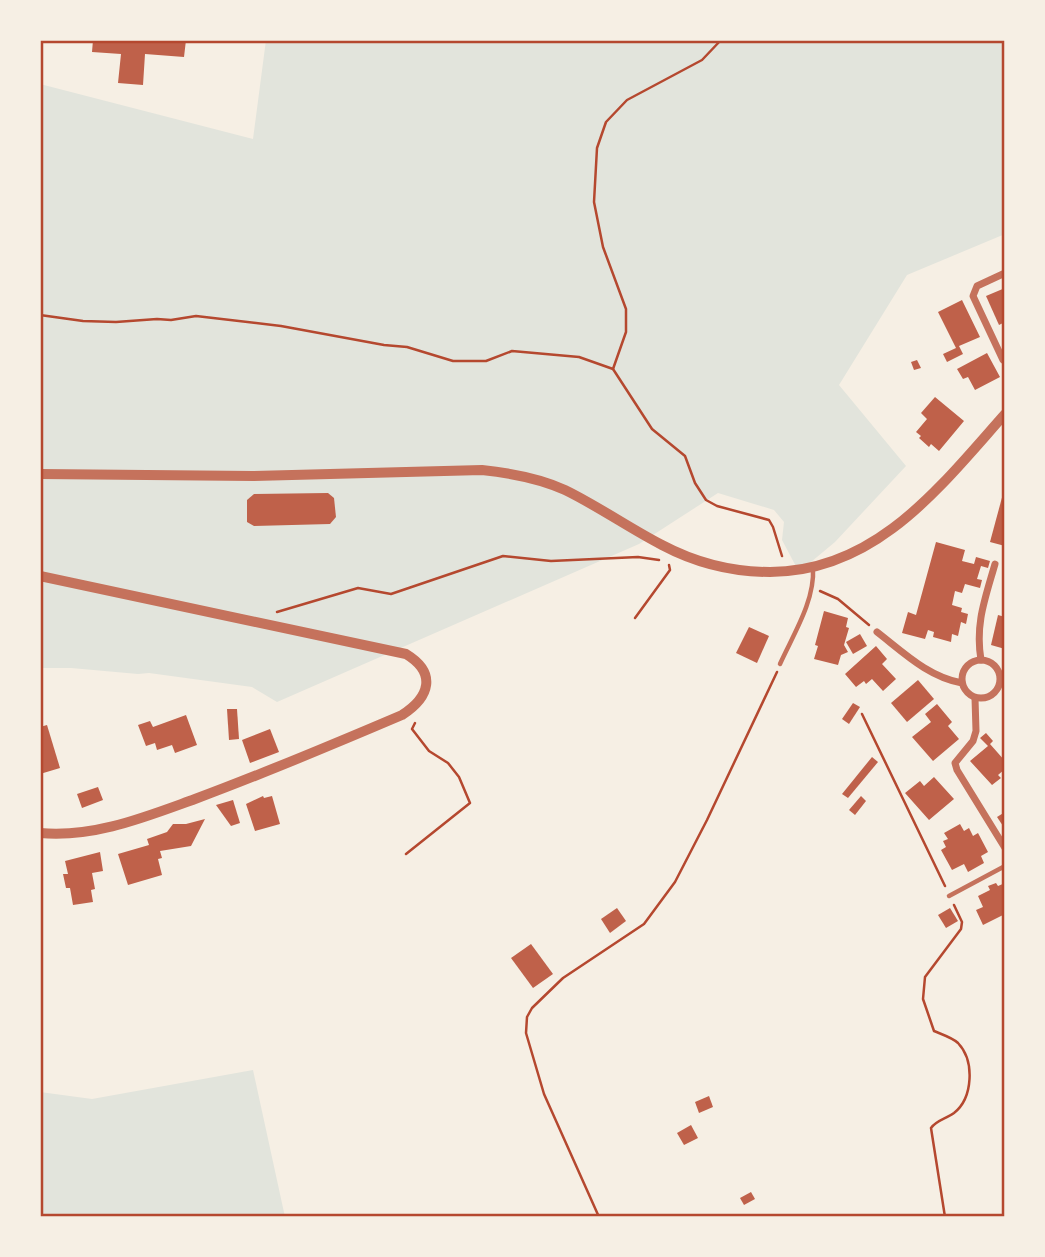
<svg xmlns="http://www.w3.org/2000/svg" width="1045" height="1257" font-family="Quicksand,sans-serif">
  <rect width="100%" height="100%" fill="#f6efe4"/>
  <g fill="#e2e4dc">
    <path d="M266,40H1005V234L907,275L839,385L906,466L835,542L799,572L782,540L784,522L774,510L718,493L639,544L277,702L252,687L149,673L138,674L71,668H40V84L253,139Z"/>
    <path d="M253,1070L285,1217H40V1092L92,1099Z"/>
  </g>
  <g fill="#bf614a">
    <path d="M93,40H186L184,57L145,54L143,85L118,83L121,54L92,52Z"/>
    <path d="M1005,288V322L999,325L986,296Z"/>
    <path d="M962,300L980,337L959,346L963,354L947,362L943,354L956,348L938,312Z"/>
    <path d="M987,353L1000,377L975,390L968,377L963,379L957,369Z"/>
    <path d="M917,360L921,368L914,370L911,362Z"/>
    <path d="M935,397L964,421L939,451L931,444L929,447L919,438L921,436L916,432L927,419L921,413Z"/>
    <path d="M1004,490H1005V546L990,542Z"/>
    <path d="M328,493L334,498L336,517L330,524L254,526L247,522V500L254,494Z"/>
    <path d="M936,542L965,550L962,561L974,564L976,557L990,561L988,568L981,566L977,579L982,580L980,588L965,584L962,593L955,591L952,605L962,608L961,612L968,614L966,624L961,622L958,636L952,634L951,642L933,637L934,632L928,630L925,639L902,633L908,612L916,615Z"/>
    <path d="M824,611L848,618L846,627L849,628L844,645L848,652L841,655L838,665L814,659L818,646L815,645Z"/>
    <path d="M998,615L1005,617V649L991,645Z"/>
    <path d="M749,627L769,636L757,663L736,653Z"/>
    <path d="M860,634L867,646L853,654L846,642Z"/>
    <path d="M876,646L887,659L882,664L896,679L883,691L872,679L866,684L864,681L856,687L845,674Z"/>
    <path d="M918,680L934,699L907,722L891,703Z"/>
    <path d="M853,703L860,707L849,724L842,719Z"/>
    <path d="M937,704L952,722L948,726L959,739L933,761L912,737L931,722L925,714Z"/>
    <path d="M227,709H237L239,739L229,740Z"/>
    <path d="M186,715L197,745L175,753L172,745L157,750L155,743L146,746L138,725L150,721L153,727Z"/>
    <path d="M47,725L60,768L40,774V727Z"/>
    <path d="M270,729L279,752L250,763L242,740Z"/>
    <path d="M986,733L993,741L990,744L1005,761V769L998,775L1001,778L992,785L970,761L988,746L980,738Z"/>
    <path d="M872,757L878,762L848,798L842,794Z"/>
    <path d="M934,777L954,799L929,820L905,793L920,781L924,786Z"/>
    <path d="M98,787L103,800L82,808L77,794Z"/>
    <path d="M263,796L264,798L272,796L280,824L255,831L246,804Z"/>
    <path d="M861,796L866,801L855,815L849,810Z"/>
    <path d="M233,800L240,823L231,826L216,805Z"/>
    <path d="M1005,812V829L997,817Z"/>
    <path d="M205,819L191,846L160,851L162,858L158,859L162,875L128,885L118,854L149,845L147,839L167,832L173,824H186Z"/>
    <path d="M960,824L964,831L969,828L973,836L978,833L988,852L981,856L984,863L968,872L964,864L952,870L941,850L946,847L943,841L948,839L944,833Z"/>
    <path d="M100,852L103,871L92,873L95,889L91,890L93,902L73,905L70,888H66L63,874H68L65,861Z"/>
    <path d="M996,883L998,886L1005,883V914L983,925L976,910L983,907L978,896L990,890L988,886Z"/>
    <path d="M617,908L626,921L610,933L601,919Z"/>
    <path d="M950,908L958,921L946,928L938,915Z"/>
    <path d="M531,944L553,974L533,988L511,958Z"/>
    <path d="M709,1096L713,1107L699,1113L695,1102Z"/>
    <path d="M691,1125L698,1138L684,1145L677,1133Z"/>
    <path d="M751,1192L755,1199L744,1205L740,1198Z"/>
  </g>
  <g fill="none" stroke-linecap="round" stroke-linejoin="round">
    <g stroke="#b5482f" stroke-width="2.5">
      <path d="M40,315L83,321L116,322L157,319L171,320L196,316L281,326L384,345L407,347L453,361H486L512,351L579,357L613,369L652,429L685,456L695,483L706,500L717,506L769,520L773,527L782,556"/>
      <path d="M613,369L626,332V309L603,247L594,202L597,148L606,122L627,100L702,60L721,40"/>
      <path d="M820,591L838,599L869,625"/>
      <path d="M277,612L358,588L391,594L503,556L551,561L638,557L659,560"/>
      <path d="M635,618L670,570L669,565"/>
      <path d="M862,714L945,886"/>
      <path d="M406,854L470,803L459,777L448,763L429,751L412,729L415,723"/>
      <path d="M599,1217L544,1094L526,1033L527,1017L532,1008L563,978L644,924L675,882L707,820L777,672"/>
      <path d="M945,1217L931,1128C937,1120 946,1119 954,1113C973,1098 975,1061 958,1043C953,1038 941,1034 934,1031L923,999L925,977L961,929L962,922L954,905"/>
    </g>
    <g stroke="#c5725c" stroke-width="4.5">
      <path d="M780,664C793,635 815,601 813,568"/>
      <path d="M949,896L1005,866"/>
    </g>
    <g stroke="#c5725c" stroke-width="7">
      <path d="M1003,360L973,296L977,286L1005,273"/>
      <path d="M877,632C903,652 928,677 962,683"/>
      <path d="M981,660C975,624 985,599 995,564"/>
      <circle cx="981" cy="679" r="19"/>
      <path d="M975,698L976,731L973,741L955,763L957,770L1005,848"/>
    </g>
    <g stroke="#c5725c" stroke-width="10">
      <path d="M40,474L253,476L482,470C510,473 539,478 565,490C598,506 629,528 662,545C696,563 732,572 770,572C876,572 940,487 1005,414"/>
      <path d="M40,576L406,654C437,673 430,697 402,715C334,744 265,773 195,799C145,817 94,838 40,833"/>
    </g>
  </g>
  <rect width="1045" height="1257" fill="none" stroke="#f6efe4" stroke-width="84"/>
  <rect x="42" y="42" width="961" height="1173" fill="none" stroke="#b5482f" stroke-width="2.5"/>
</svg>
